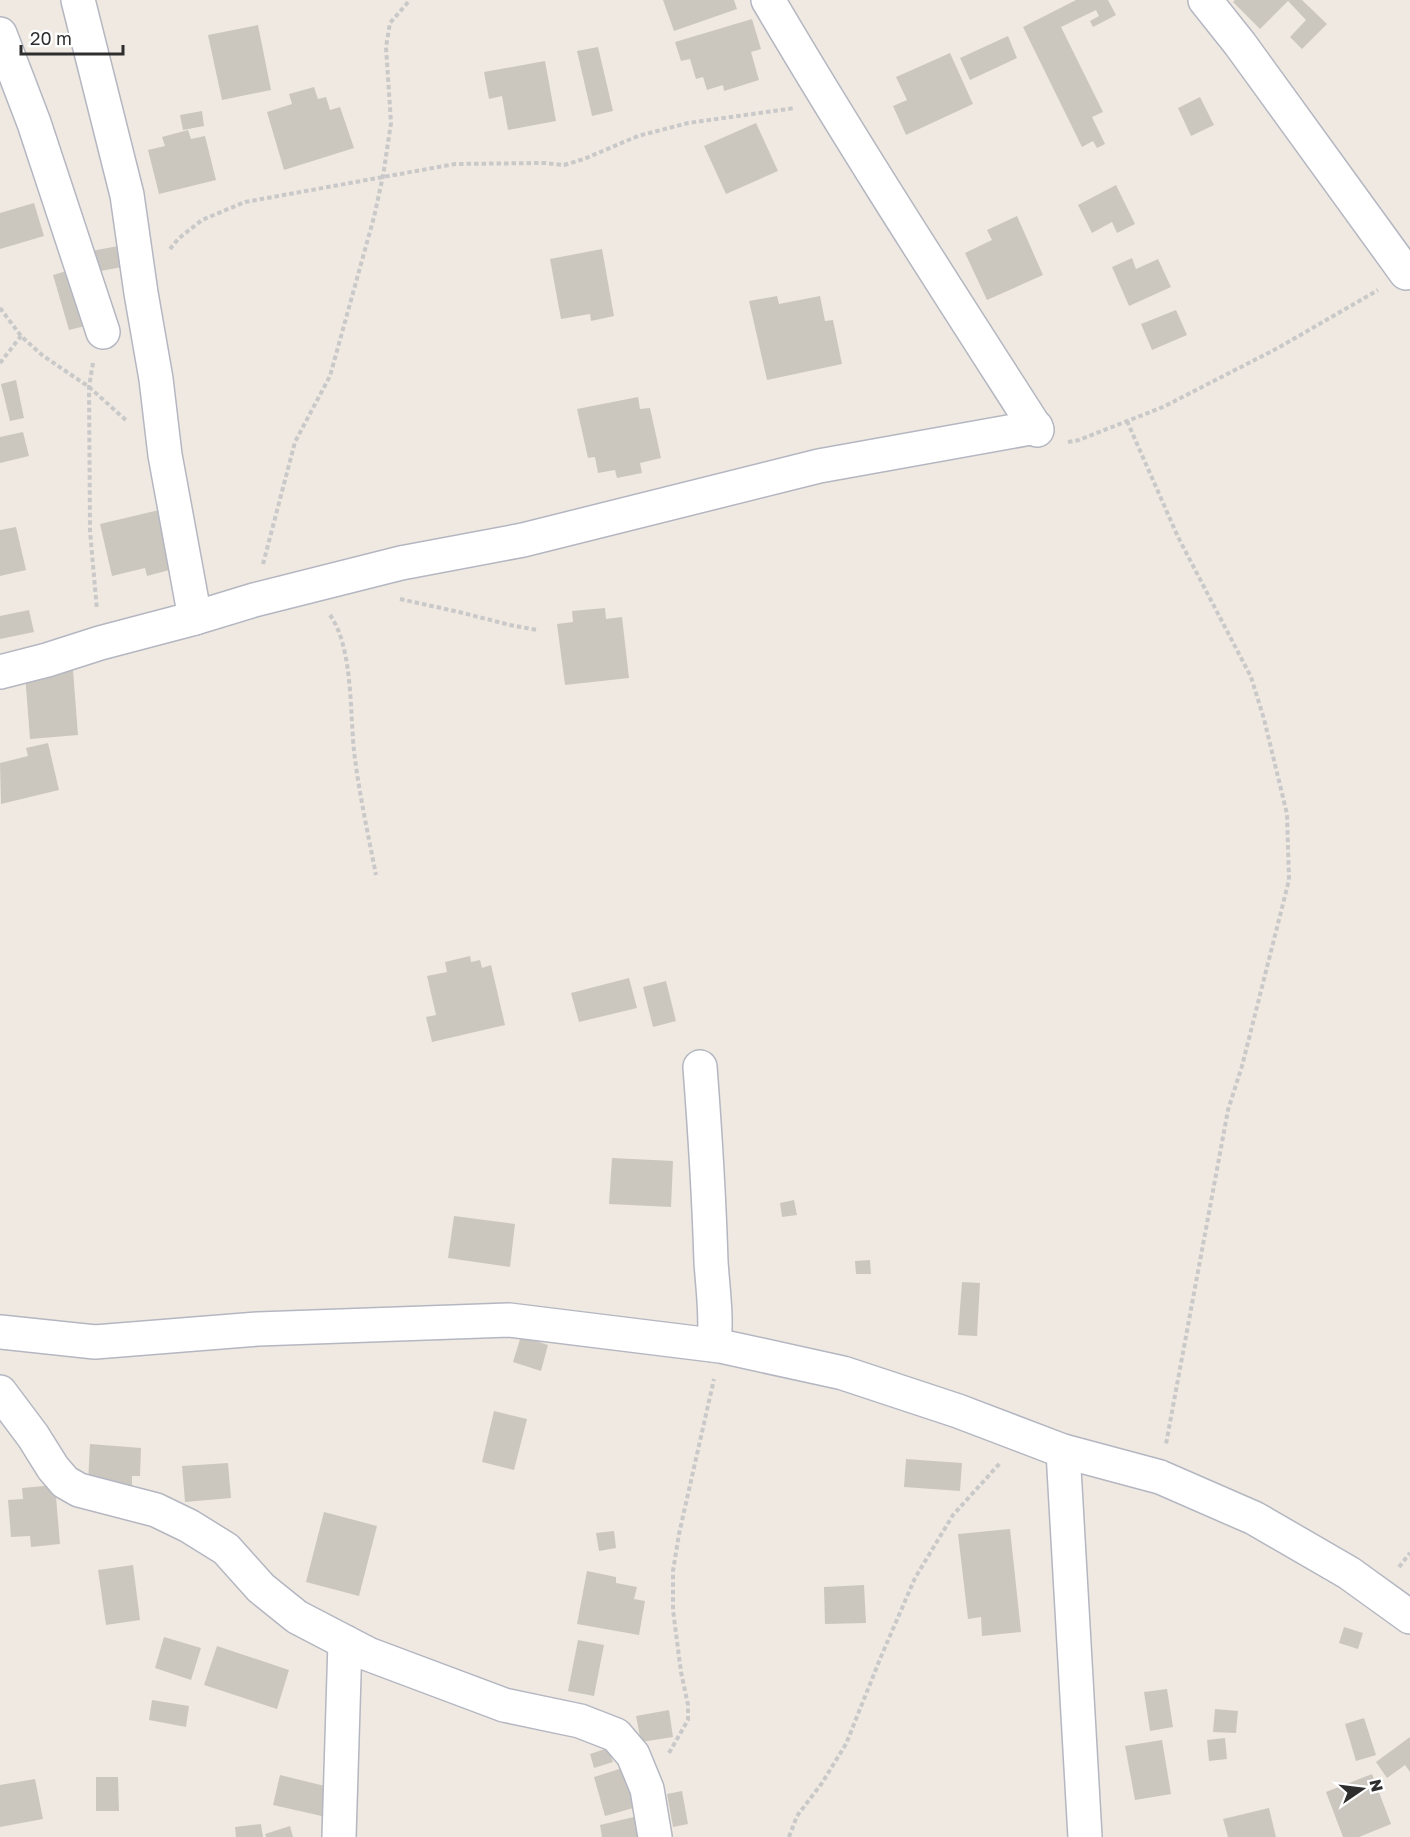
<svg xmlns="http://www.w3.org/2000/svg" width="1410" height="1837" font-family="'Golos Text',sans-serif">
  <rect width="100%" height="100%" fill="#efe9e1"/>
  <g fill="#cbc7bf">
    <path d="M663,0H734L737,9L674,31Z"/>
    <path d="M1076,0H1108L1116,15L1093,27L1090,21L1099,16L1096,10L1061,27L1103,112L1092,117L1105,144L1097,148L1093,141L1082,147L1023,27Z"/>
    <path d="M1235,0H1302L1327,24L1302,49L1290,37L1306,20L1288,1L1260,29L1233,2Z"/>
    <path d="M752,19L761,49L751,52L759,80L724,91L723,85L707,90L703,77L696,79L690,59L681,61L675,42Z"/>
    <path d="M258,25L271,90L222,100L208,35Z"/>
    <path d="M1008,36L1017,58L970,80L960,58Z"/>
    <path d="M598,47L613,111L592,116L577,51Z"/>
    <path d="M950,53L973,104L906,135L893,106L907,100L896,77Z"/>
    <path d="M545,61L556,121L508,130L502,96L489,99L484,72Z"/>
    <path d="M314,87L318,99L326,97L330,110L340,107L354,148L284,170L267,112L292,104L289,94Z"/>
    <path d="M1200,97L1214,125L1191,136L1178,108Z"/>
    <path d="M202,111L204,126L183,130L180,115Z"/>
    <path d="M756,123L778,171L726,194L704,146Z"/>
    <path d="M188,130L191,139L205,136L216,180L159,194L148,150L165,146L162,137Z"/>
    <path d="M1116,185L1135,224L1117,233L1112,222L1092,233L1078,205Z"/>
    <path d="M34,203L44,236L0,249V213Z"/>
    <path d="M1017,216L1043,275L987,300L965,253L992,240L987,230Z"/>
    <path d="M129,244L133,265L90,273L86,252Z"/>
    <path d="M602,249L614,316L591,321L590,314L561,319L550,259Z"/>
    <path d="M1132,258L1136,269L1158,259L1171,287L1129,306L1112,267Z"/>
    <path d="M77,268L93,324L69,330L53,275Z"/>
    <path d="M777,296L779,304L820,296L825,321L833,320L842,364L767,380L749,301Z"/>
    <path d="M1176,310L1187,335L1152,350L1141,324Z"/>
    <path d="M16,380L24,418L10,421L1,384Z"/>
    <path d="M638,397L640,409L650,408L661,458L640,463L642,473L617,478L615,470L598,473L595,457L588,458L577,409Z"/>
    <path d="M23,432L29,456L0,463V437Z"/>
    <path d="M159,510L173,569L147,576L145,568L112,576L100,524Z"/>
    <path d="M16,527L26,570L0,576V530Z"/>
    <path d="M605,608L606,619L622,617L629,678L565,685L557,624L573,622L572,611Z"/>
    <path d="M29,610L34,632L0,639V616Z"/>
    <path d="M73,670L78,735L30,739L25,674Z"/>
    <path d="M48,743L59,790L1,804L0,763L28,756L26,748Z"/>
    <path d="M470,956L471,962L480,960L482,968L491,965L505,1025L432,1042L426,1017L436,1015L427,976L447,972L445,962Z"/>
    <path d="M629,978L637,1008L579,1022L571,993Z"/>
    <path d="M666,981L676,1021L653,1027L643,987Z"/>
    <path d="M612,1158L673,1161L671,1207L609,1204Z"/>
    <path d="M794,1200L797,1215L782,1217L780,1203Z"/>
    <path d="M454,1216L515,1224L510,1267L448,1258Z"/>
    <path d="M870,1260L871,1274H856L855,1261Z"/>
    <path d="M962,1282L980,1283L977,1336L958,1335Z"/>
    <path d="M521,1336L548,1345L541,1371L513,1362Z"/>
    <path d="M494,1411L527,1419L514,1470L482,1462Z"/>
    <path d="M90,1444L141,1448L140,1476H132V1487L88,1483Z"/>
    <path d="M906,1459L962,1463L960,1491L904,1487Z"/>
    <path d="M228,1463L231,1498L185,1502L182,1466Z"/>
    <path d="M55,1485L60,1544L31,1547L30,1536L11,1537L8,1500L23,1499L22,1488Z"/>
    <path d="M324,1512L377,1526L359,1596L306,1582Z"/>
    <path d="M1010,1529L1021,1632L982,1636L981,1617L968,1619L958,1534Z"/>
    <path d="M614,1531L616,1548L599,1551L596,1533Z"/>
    <path d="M133,1565L140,1620L106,1625L98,1570Z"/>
    <path d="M587,1571L616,1577V1583L637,1587L634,1599L645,1601L639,1635L577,1624Z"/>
    <path d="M864,1585L866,1623L825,1624L824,1587Z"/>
    <path d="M1344,1627L1363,1633L1358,1649L1339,1643Z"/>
    <path d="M164,1637L201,1648L191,1680L155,1668Z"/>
    <path d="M578,1640L604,1645L594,1696L568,1691Z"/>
    <path d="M217,1646L289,1670L277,1709L204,1685Z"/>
    <path d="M1167,1689L1173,1727L1150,1731L1144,1692Z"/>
    <path d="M152,1700L189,1706L186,1727L149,1720Z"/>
    <path d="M1215,1709L1238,1711L1236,1733L1213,1732Z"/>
    <path d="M669,1710L673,1737L641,1742L636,1716Z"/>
    <path d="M1364,1718L1376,1755L1356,1761L1345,1724Z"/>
    <path d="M1410,1737V1772L1405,1765L1387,1778L1376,1762Z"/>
    <path d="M1225,1738L1227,1759L1209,1761L1207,1740Z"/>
    <path d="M1162,1740L1171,1794L1135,1800L1125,1746Z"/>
    <path d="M608,1748L613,1762L594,1768L590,1754Z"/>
    <path d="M632,1765L644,1805L605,1816L594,1777Z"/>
    <path d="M1372,1774L1391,1824L1359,1837H1343L1326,1792Z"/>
    <path d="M280,1775L333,1788L326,1817L273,1805Z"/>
    <path d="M96,1777H118L119,1811H96Z"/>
    <path d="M35,1779L43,1819L0,1827V1785Z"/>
    <path d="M682,1791L688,1824L673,1827L667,1794Z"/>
    <path d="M1269,1808L1276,1837H1228L1223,1819Z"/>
    <path d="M638,1816L643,1837H602L600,1825Z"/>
    <path d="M261,1824L263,1837H236L235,1827Z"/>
    <path d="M290,1826L293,1837H266L265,1834Z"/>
  </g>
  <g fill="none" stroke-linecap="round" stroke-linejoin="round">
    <defs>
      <g id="minor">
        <path d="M78,0L127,195L141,293L156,379L165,455L195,618"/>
        <path d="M768,0C854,146 946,288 1037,430"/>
        <path d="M1205,0L1240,44L1406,273"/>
        <path d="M0,34L34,123L103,332"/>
        <path d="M0,672L47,660L100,643L195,618L254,600L401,563L523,540L819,466L1036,427"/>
        <path d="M700,1067C705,1132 709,1197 711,1262C713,1291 717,1317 714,1345"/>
        <path d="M0,1332L95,1342L258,1329L509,1320L720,1346L843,1373L958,1411L1063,1451L1160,1477L1254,1518L1349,1573L1410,1617"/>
        <path d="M0,1392L33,1436L53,1468L65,1482L79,1490L156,1510L189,1526L226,1549L261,1588L297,1617L368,1654L504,1705L580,1721L616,1735L633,1755L647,1789L655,1837"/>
        <path d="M1063,1451L1085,1837"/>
        <path d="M339,1837L345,1642"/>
      </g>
    </defs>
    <use href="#minor" stroke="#b4b7c1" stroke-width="36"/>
    <g stroke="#c9c9c9" stroke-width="4" stroke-dasharray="4.5 3" stroke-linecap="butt">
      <path d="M170,249L178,239L202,220L245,202L455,164L545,163L564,165L584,159L638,136L688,123L795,108"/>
      <path d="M0,308L21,336L42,355L89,387L127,421"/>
      <path d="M0,363L21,336"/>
      <path d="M93,363L89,387L90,531L97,610"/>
      <path d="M1127,421L1178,537L1251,677L1264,719L1287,814L1289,880L1242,1066L1228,1110L1166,1444"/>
      <path d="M1068,442L1079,440L1163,407L1278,348L1378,290"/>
      <path d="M263,564L295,442L330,376L374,217L383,176L391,123L386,47L390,23L410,0"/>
      <path d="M400,599L459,612L510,625L537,630"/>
      <path d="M330,615C353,647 350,713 354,751C359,793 368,834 376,875"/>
      <path d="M1399,1567L1410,1553"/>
      <path d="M669,1753L688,1720V1705L681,1672L673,1610V1571L679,1534L714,1379"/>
      <path d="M789,1837L797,1816L822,1783L846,1744L880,1659L915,1578L953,1515L1001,1462"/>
    </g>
    <use href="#minor" stroke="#fff" stroke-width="33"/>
  </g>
  <g transform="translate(1362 1789) rotate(76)" stroke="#ffffff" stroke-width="4.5" paint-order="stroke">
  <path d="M0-4.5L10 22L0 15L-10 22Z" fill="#2e2e2e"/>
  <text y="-9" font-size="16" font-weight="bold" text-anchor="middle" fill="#2e2e2e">N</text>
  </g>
  <path d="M21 45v9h102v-9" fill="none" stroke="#2e2e2e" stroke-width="3"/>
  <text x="30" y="45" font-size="18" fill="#2e2e2e" stroke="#ffffff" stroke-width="4.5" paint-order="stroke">20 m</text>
</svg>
